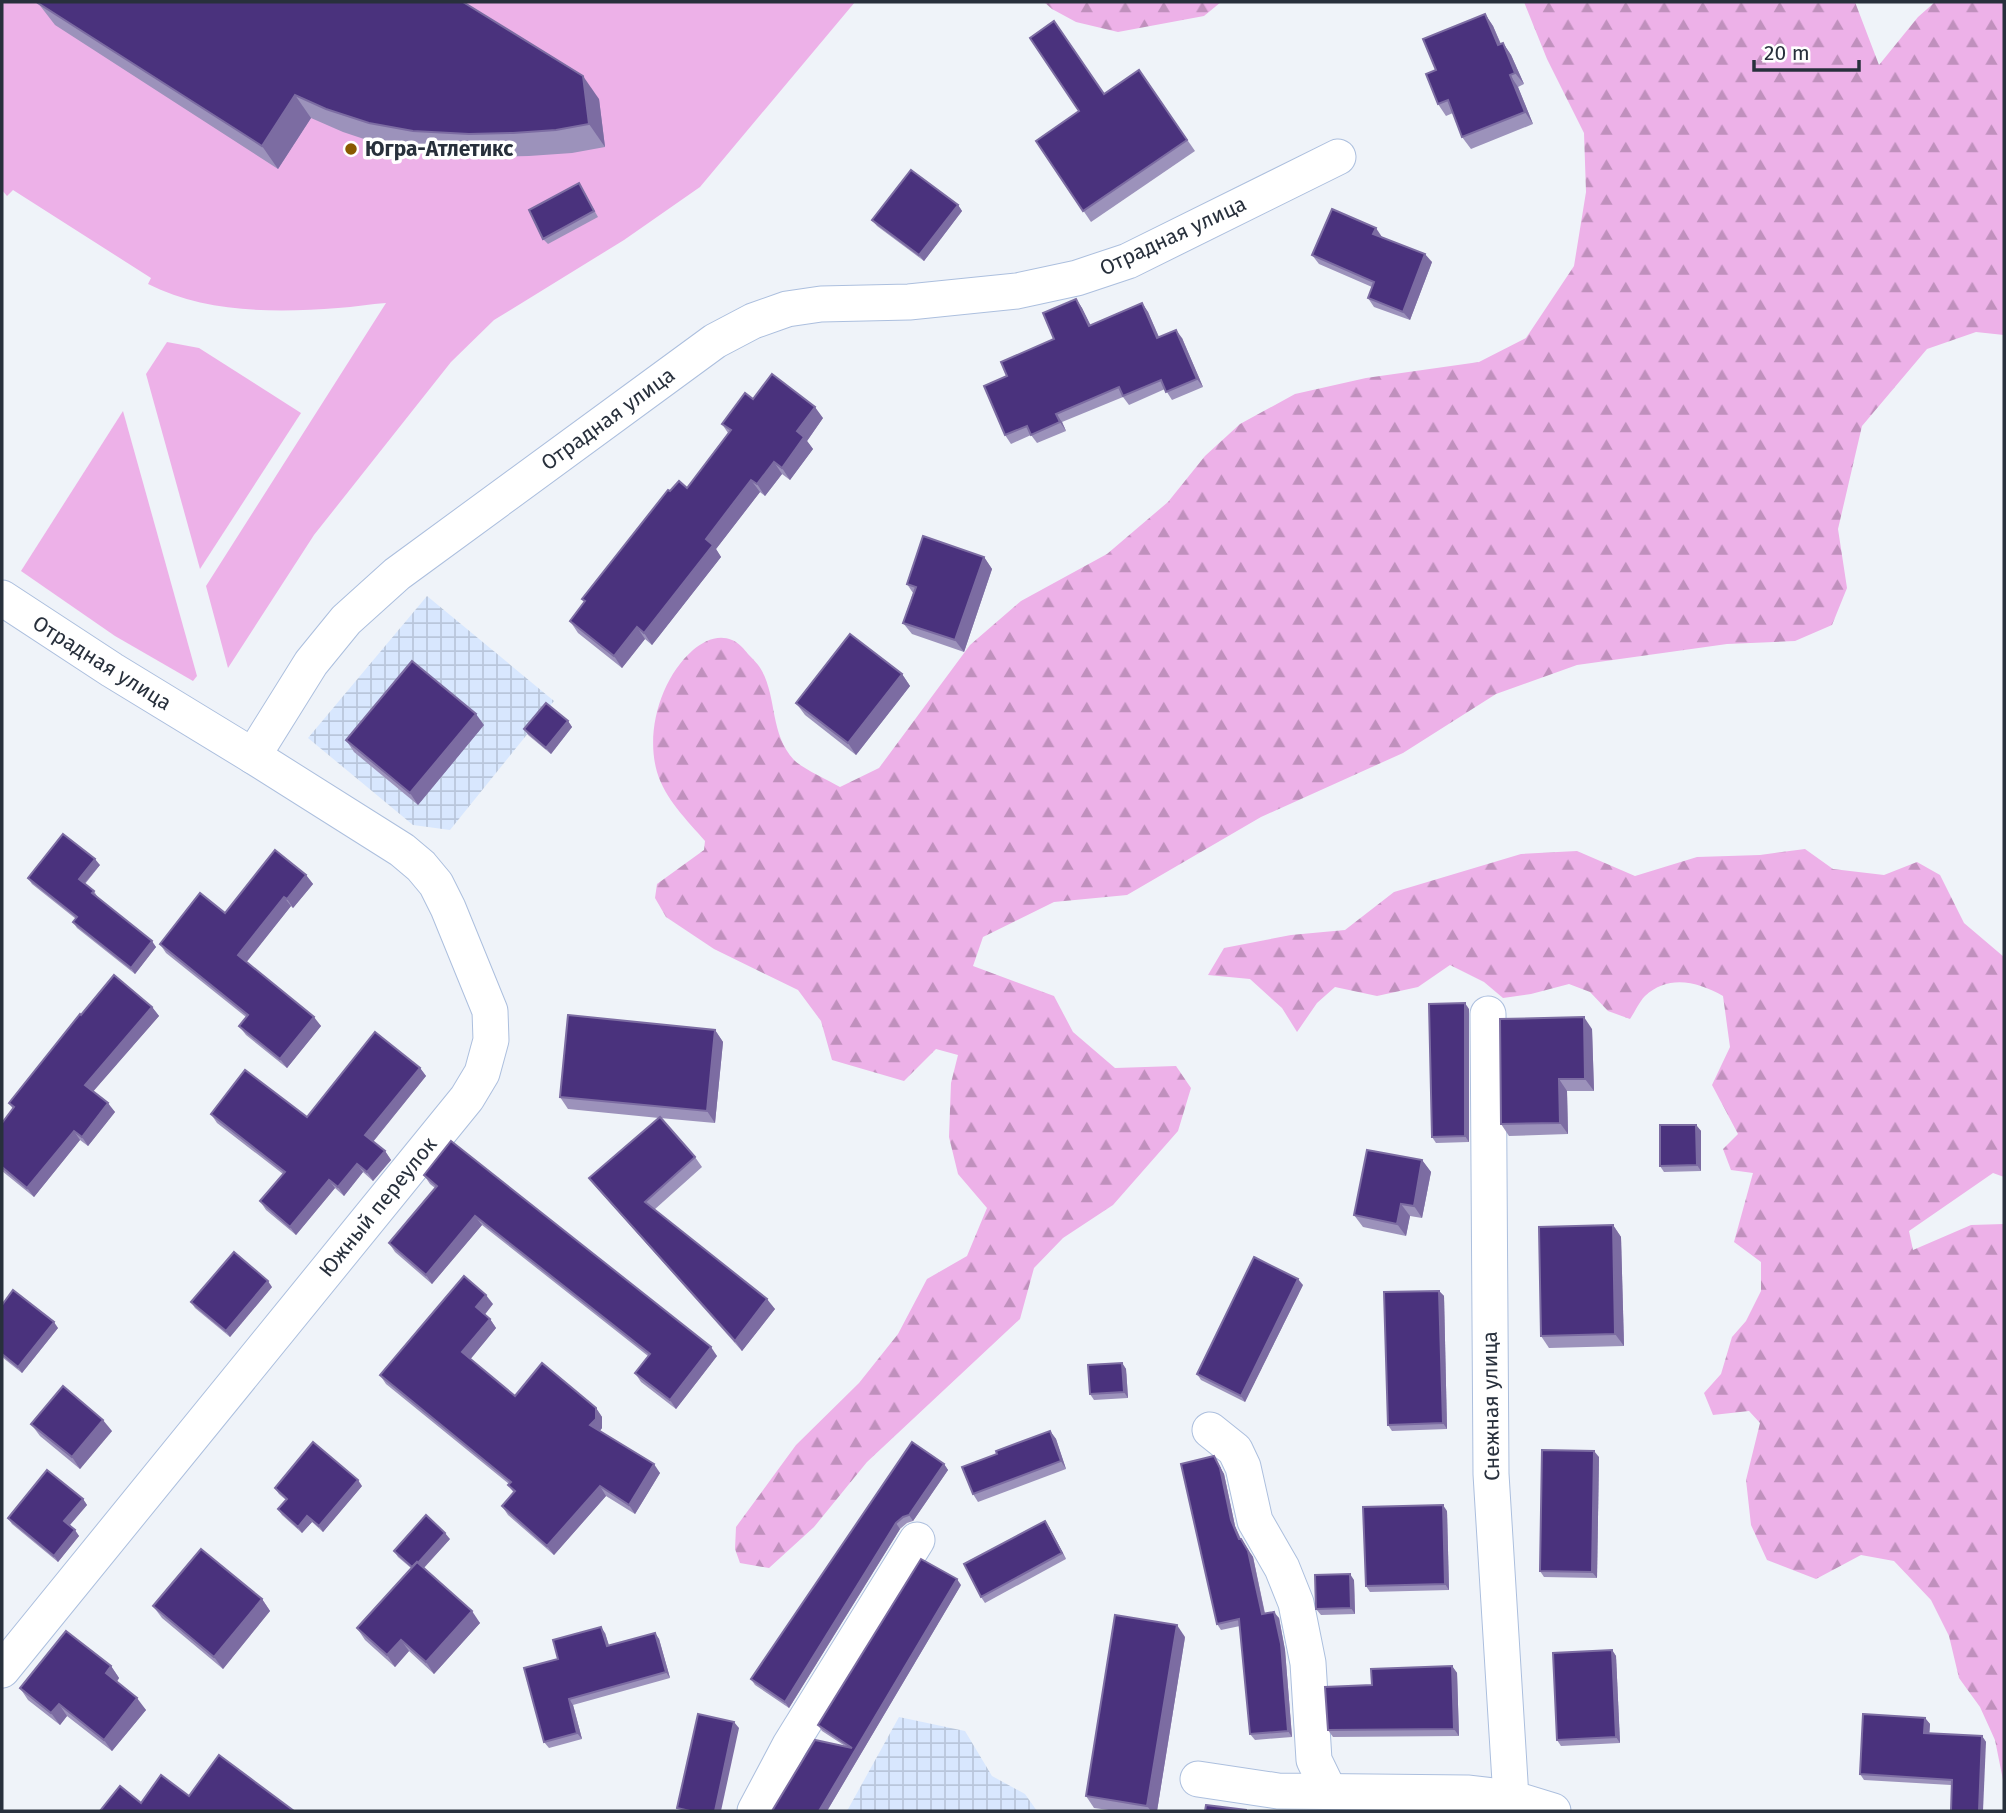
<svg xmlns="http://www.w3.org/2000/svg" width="2006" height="1813" font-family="'Fira Sans',sans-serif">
  <defs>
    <pattern id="industrial-grid" width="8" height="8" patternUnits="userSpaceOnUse" patternTransform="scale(1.75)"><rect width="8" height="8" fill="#d8e7fe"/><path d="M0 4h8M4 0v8" fill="none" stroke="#b9c6db"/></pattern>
    <pattern id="forest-firs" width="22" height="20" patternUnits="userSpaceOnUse" patternTransform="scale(1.75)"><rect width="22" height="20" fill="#edb1e8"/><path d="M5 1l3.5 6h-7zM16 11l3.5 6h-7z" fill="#c090bd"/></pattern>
  </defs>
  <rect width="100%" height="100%" fill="#eff3f9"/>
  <g fill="url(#industrial-grid)">
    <path d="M427,596L554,701L450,830L413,825L308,738Z"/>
    <path d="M899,1717L965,1731L992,1776L1025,1794L1037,1811H847Z"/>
  </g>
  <g fill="#edb1e8">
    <path d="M2,2H855L700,187L624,240L494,320L451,362L314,535L228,668L206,586L386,303C371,304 354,307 338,308C276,313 205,313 148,284L151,278L13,190L7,196L2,190Z"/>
    <path d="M167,342L199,348L301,413L200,569L146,374Z"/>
    <path d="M123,411L197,676L193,681L115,636L21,571Z"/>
  </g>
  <g fill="url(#forest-firs)">
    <path d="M1044,2H1221L1204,16L1118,32L1076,22L1052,9Z"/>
    <path d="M1524,2H1855L1879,65L1918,17L1935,2H2004V335L1976,332L1927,349L1862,426L1838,529L1847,588L1832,625L1795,641L1727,644L1577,665L1496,694L1403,753L1261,817L1127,895L1054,902L983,937L973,966L1054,996L1073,1032L1115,1068L1176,1066L1191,1088L1178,1131L1113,1205L1063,1238L1034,1268L1020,1319L867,1462L814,1527L769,1568L740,1563L735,1549L736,1527L796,1445L859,1383L898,1334L927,1279L967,1256L987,1208L958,1174L949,1137L951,1083L958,1055L936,1049L904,1081L832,1060L821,1021L798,990L714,949L666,917L655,898L657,884L704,850L705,841C687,820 665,799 657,772C645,730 662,677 693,650C704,641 718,634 732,640C738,642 745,650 748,654C753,659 759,665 762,671C777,699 770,734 794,760C803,769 828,780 840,787L879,768L970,645L1021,601L1107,554L1168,502L1205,456L1240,424L1295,394L1366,378L1479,362L1526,338L1574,266L1586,192L1584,133L1547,59Z"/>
    <path d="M1805,849L1833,869L1884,875L1917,862L1940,875L1964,923L2004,957V1177L1993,1173L1909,1231L1913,1250L1971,1225L2004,1224V1785L1995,1740L1980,1707L1959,1678L1949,1636L1931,1600L1894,1561L1861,1555L1816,1579L1767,1560L1751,1525L1746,1480L1760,1423L1749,1411L1713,1415L1704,1393L1721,1374L1732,1337L1746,1321L1761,1291V1262L1734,1242L1753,1173L1731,1170L1723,1149L1738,1134L1712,1085L1730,1047L1723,996C1698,982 1669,974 1645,996C1639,1002 1635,1012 1630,1019L1608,1011L1590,992L1569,984L1531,994L1503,998L1484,982L1450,965L1418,987L1377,996L1335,987L1317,1003L1297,1032L1282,1008L1250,979L1208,975L1224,948L1291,935L1345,930L1394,892L1521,854L1577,851L1635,876L1697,857L1760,855Z"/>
  </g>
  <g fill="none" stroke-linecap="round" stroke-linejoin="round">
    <defs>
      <g id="minor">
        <path d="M2,598L112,670L253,756L311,663L346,620L397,574L715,341L753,321L787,309L821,304L909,302L1017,291L1077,278L1128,261L1338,157"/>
        <path d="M1488,1014L1491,1474L1511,1798L1553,1811"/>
        <path d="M1210,1430L1235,1450L1243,1467L1255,1521L1282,1568L1296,1603L1308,1663L1314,1760L1329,1791"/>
        <path d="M2,1670L467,1098L482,1073L491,1040L490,1011L448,908L436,884L421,866L402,850L253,756"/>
        <path d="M1198,1779L1278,1791L1467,1793L1511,1798"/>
        <path d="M755,1811L790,1745L917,1540"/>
      </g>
    </defs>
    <use href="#minor" stroke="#acbfde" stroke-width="37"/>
    <use href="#minor" stroke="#fff" stroke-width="35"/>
  </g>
  <g fill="#9c92bb">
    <path d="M38,3L599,99L605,147L572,153L529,156L485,157L429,154L385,146L343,132L311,118L278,169L55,25Z"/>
    <path d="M1485,14L1493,26L1501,44L1503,43L1511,55L1524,84L1518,87L1533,124L1471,149L1462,137L1453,113L1446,116L1438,104L1436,70Z"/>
    <path d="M1139,70L1195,151L1091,222L1036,141Z"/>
    <path d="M579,183L598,217L548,244L543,239Z"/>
    <path d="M958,205L962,211L924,261L877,226L872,220Z"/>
    <path d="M1382,237L1432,262L1410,320L1374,307L1368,298L1372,287L1319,264L1312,255Z"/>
    <path d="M1076,299L1082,308L1090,325L1142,303L1148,312L1159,337L1182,338L1203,387L1172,400L1165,389L1129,405L1123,397L1062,422L1066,431L1037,443L1031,435L1011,444L1005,435L1054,339Z"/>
    <path d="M753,399L823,418L807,441L813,449L790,480L782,474L765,496L760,492L716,549L721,557L652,645L645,639L622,668L578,633L570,621L584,602L582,599L670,491L687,488L728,433L722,424Z"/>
    <path d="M984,557L992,569L964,652L912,634L903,623L913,593L907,584Z"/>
    <path d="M902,674L910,686L856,755L805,715L796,703Z"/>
    <path d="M568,721L572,727L551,754L528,735L524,729Z"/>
    <path d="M484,725L418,805L354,752L346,740Z"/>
    <path d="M100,865L85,884L94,891L98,898L156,947L135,974L77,928L73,922L76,919L32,884L28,878Z"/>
    <path d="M306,875L313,884L293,908L291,906L246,962L321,1026L287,1068L246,1035L239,1026L246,1017L166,953L160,944Z"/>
    <path d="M152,1007L159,1016L93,1091L115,1112L88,1146L80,1140L34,1197L2,1171V1123L13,1109L9,1103L81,1015Z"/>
    <path d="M1469,1009V1142L1436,1143L1432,1137Z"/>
    <path d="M1592,1029L1594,1091H1567L1568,1134L1509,1136L1501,1124Z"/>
    <path d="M715,1030L723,1042L715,1123L660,1118L695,1157L702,1167L654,1210L775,1309L742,1351L597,1188L589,1178L659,1118L568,1109L560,1097Z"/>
    <path d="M420,1068L426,1076L373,1142L385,1151L391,1160L373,1181L363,1172L344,1196L335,1188L296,1235L266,1210L260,1201L283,1174L217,1123L211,1114L307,1117Z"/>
    <path d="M1696,1125L1701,1131V1171L1664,1172L1660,1166Z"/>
    <path d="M1422,1160L1431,1172L1422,1218L1410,1216L1406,1236L1363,1227L1354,1215Z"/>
    <path d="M424,1175L717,1356L676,1409L641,1382L635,1373L648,1356L482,1225L432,1284L395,1252L389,1243L435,1188L430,1184Z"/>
    <path d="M1613,1225L1621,1237L1624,1346L1549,1348L1541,1336Z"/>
    <path d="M1303,1285L1245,1402L1201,1380L1197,1374Z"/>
    <path d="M272,1287L230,1337L195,1308L191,1302Z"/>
    <path d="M1439,1291L1444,1296L1447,1429L1392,1431L1388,1425Z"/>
    <path d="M493,1304L484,1314L490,1319L496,1328L470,1359L515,1396L596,1408L602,1417V1428L600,1431L660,1473L635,1514L606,1496L554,1555L508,1515L502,1506L514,1493L508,1485L509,1484L386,1384L380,1375Z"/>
    <path d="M2,1305L58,1328L22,1373L2,1357Z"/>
    <path d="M1122,1363L1126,1369L1128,1398L1094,1400L1090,1394Z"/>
    <path d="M31,1424L112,1431L80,1469L40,1436Z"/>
    <path d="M1050,1431L1056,1439L1066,1469L978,1502L973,1494L997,1454Z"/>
    <path d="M1214,1456L1224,1474L1235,1526L1241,1539L1253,1557L1265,1613L1279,1618L1285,1650L1292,1737L1255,1740L1250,1734L1240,1626L1221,1630L1217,1624Z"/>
    <path d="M1599,1457L1597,1578L1544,1577L1540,1571Z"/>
    <path d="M944,1464L948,1470L913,1521L907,1523L900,1529L789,1708L755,1685L751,1679Z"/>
    <path d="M362,1486L323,1532L312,1522L302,1533L282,1515L278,1509L286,1500L279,1494L275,1488Z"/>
    <path d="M83,1499L87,1505L70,1525L79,1536L58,1562L12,1524L8,1518Z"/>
    <path d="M1447,1511L1449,1590L1370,1592L1366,1586Z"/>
    <path d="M1049,1527L1066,1559L985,1603L981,1597Z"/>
    <path d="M450,1539L424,1568L480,1623L434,1674L409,1651L395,1667L365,1640L357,1628L411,1568L398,1557L394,1551Z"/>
    <path d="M1354,1580L1355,1614L1321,1615L1316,1609Z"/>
    <path d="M961,1585L827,1811H772L845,1746L822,1731L818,1725Z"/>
    <path d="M262,1599L270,1611L223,1669L162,1618L153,1606Z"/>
    <path d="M605,1633L609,1646L655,1633L659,1639L670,1678L573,1705L582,1739L549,1748L544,1742L558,1659Z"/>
    <path d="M1185,1637L1157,1811H1116L1094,1808L1086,1796Z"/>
    <path d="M1612,1650L1616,1656L1620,1743L1561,1746L1557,1740Z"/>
    <path d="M111,1666L119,1678L117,1682L146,1710L112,1751L67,1716L60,1725L28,1700L20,1688Z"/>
    <path d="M1452,1666L1457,1673L1459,1736L1333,1737L1328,1730L1372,1685Z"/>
    <path d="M1925,1718L1930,1724L1929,1733L1982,1736L1986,1742L1951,1785L1864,1780L1860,1774Z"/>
  </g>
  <g fill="#7c6ca2">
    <path d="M1485,14L1493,26L1506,57L1498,45Z"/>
    <path d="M1503,43L1511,55L1524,84L1515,73Z"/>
    <path d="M1510,75L1518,87L1533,124L1525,112Z"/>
    <path d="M583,76L599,99L605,147L589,124Z"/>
    <path d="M295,95L311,118L278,169L262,146Z"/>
    <path d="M958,205L962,211L924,261L919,255Z"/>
    <path d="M1376,228L1382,237L1373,234Z"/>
    <path d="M1425,254L1432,262L1410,320L1403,312Z"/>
    <path d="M1076,299L1082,308L1095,334L1089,326Z"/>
    <path d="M1142,303L1148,312L1163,347L1157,338Z"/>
    <path d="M1176,330L1182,338L1203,387L1197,379Z"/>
    <path d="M815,407L823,418L807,441L813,449L790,480L782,468L797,431Z"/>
    <path d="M1056,414L1062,422L1066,431L1060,422Z"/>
    <path d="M774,462L782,474L765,496L757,484Z"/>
    <path d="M751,480L760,492L716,549L721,557L652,645L644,633L706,539Z"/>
    <path d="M984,557L992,569L964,652L955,640Z"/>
    <path d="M637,627L645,639L622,668L614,656Z"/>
    <path d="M902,674L910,686L856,755L848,743Z"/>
    <path d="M476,714L484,725L418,805L410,793Z"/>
    <path d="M568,721L572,727L551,754L546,748Z"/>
    <path d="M95,859L100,865L83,885L79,879Z"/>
    <path d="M306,875L313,884L293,908L287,899Z"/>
    <path d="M284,897L291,906L245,964L238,955Z"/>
    <path d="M152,941L156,947L135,974L131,968Z"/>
    <path d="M1465,1003L1469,1009V1142L1465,1136Z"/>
    <path d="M152,1007L159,1016L91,1094L85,1085Z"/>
    <path d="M314,1017L321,1026L287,1068L280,1059Z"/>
    <path d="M1584,1017L1592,1029L1594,1091L1585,1079Z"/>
    <path d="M715,1030L723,1042L715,1123L707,1111Z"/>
    <path d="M420,1068L426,1076L371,1144L365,1135Z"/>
    <path d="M1559,1079L1567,1091L1568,1134L1560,1123Z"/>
    <path d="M108,1103L115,1112L88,1146L82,1137Z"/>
    <path d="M1696,1125L1701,1131V1171L1697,1165Z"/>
    <path d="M74,1131L80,1140L34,1197L27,1188Z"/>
    <path d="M385,1151L391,1160L373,1181L367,1172Z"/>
    <path d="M1422,1160L1431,1172L1422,1218L1414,1206Z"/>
    <path d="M357,1164L363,1172L344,1196L338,1187Z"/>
    <path d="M329,1180L335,1188L296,1235L290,1227Z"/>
    <path d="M1401,1204L1410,1216L1406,1236L1397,1224Z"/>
    <path d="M475,1216L482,1225L432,1284L426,1275Z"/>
    <path d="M1613,1225L1621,1237L1624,1346L1615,1334Z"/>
    <path d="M1298,1279L1303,1285L1245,1402L1241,1396Z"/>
    <path d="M268,1281L272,1287L230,1337L226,1331Z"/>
    <path d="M1439,1291L1444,1296L1447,1429L1443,1423Z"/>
    <path d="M486,1295L493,1304L483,1317L476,1307Z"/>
    <path d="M767,1299L775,1309L742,1351L735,1341Z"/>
    <path d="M490,1319L496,1328L469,1361L462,1352Z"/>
    <path d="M54,1322L58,1328L22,1373L18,1367Z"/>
    <path d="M711,1347L717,1356L676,1409L670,1400Z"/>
    <path d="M1122,1363L1126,1369L1128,1398L1124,1392Z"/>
    <path d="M596,1408L602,1417V1428L597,1434L590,1425Z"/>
    <path d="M103,1420L112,1431L80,1469L72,1457Z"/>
    <path d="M1050,1431L1056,1439L1066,1469L1061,1461Z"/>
    <path d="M1594,1451L1599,1457L1597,1578L1592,1572Z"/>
    <path d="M1214,1456L1224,1474L1235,1526L1243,1545L1239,1539L1231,1520Z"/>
    <path d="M654,1464L660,1473L635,1514L629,1505Z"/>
    <path d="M944,1464L948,1470L913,1521L909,1515Z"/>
    <path d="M358,1480L362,1486L323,1532L319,1526Z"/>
    <path d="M600,1486L606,1496L554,1555L547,1546Z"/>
    <path d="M83,1499L87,1505L68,1527L64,1521Z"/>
    <path d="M1443,1505L1447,1511L1449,1590L1445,1584Z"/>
    <path d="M307,1516L312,1522L302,1533L298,1527Z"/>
    <path d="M1045,1521L1049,1527L1066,1559L1062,1553Z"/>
    <path d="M896,1523L900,1529L789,1708L785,1702Z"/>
    <path d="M75,1530L79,1536L58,1562L54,1556Z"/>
    <path d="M445,1533L450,1539L418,1574L414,1568Z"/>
    <path d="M1241,1539L1253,1557L1266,1620L1262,1614Z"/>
    <path d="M1350,1574L1354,1580L1355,1614L1351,1608Z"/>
    <path d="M957,1579L961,1585L827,1811H819Z"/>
    <path d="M262,1599L270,1611L223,1669L214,1657Z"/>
    <path d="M472,1611L480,1623L434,1674L426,1662Z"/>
    <path d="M1274,1612L1279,1618L1285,1650L1292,1737L1288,1731Z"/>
    <path d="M1177,1625L1185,1637L1157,1811H1151L1147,1806Z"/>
    <path d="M601,1627L605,1633L611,1652L607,1646Z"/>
    <path d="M655,1633L659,1639L670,1678L666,1672Z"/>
    <path d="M401,1640L409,1651L395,1667L387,1655Z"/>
    <path d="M1612,1650L1616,1656L1620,1743L1616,1737Z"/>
    <path d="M111,1666L119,1678L114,1685L106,1673Z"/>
    <path d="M1452,1666L1457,1673L1459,1736L1454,1729Z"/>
    <path d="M137,1698L146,1710L112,1751L104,1740Z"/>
    <path d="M569,1699L573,1705L582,1739L577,1733Z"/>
    <path d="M59,1704L67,1716L60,1725L51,1713Z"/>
    <path d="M1925,1718L1930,1724L1929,1739L1924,1733Z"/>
    <path d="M734,1722L739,1728L721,1811H715Z"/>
    <path d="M1982,1736L1986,1742L1983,1811H1979Z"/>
  </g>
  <g fill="#4a327d" stroke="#7c6ca2" stroke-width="2">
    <path d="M39,2H463L583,76L589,124L556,130L513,133L469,134L413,131L369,123L326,109L295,95L262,146L38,3Z"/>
    <path d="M1485,14L1498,45L1503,43L1515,73L1510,75L1525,112L1462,137L1448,100L1438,104L1426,74L1436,70L1423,39Z"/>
    <path d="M1054,21L1104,94L1139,70L1187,140L1083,211L1036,141L1079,111L1030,38Z"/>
    <path d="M911,170L958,205L919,255L872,220Z"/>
    <path d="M579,183L594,211L543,239L529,210Z"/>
    <path d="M1332,209L1376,228L1373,234L1425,254L1403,312L1368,298L1374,282L1312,255Z"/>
    <path d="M1076,299L1089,326L1142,303L1157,338L1176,330L1197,379L1166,392L1161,380L1123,396L1119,387L1056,414L1060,422L1031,435L1027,426L1005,435L984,386L1007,376L1001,362L1054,339L1043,313Z"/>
    <path d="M772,374L815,407L797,431L804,437L782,468L774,462L757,484L751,480L706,539L713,545L644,633L637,627L614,656L570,621L585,601L582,599L668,490L670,491L679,481L687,488L731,430L722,424L745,393L753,399Z"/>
    <path d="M923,536L984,557L955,640L903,623L916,587L907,584Z"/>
    <path d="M850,634L902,674L848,743L796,703Z"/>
    <path d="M412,661L476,714L410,793L346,740Z"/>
    <path d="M546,703L568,721L546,748L524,729Z"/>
    <path d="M63,834L95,859L79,879L94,891L92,893L152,941L131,968L73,922L77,917L28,878Z"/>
    <path d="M275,850L306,875L287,899L284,897L238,955L314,1017L280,1059L239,1026L248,1015L160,944L200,893L225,913Z"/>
    <path d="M114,975L152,1007L85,1085L108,1103L82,1137L74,1131L27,1188L2,1167V1123L14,1107L9,1103L80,1014L81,1015Z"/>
    <path d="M1465,1003V1136L1432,1137L1429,1004Z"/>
    <path d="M568,1015L715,1030L707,1111L560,1097Z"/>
    <path d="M1584,1017L1585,1079H1559L1560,1123L1501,1124L1500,1019Z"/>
    <path d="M375,1032L420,1068L365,1135L385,1151L367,1172L357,1164L338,1187L329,1180L290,1227L260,1201L285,1172L211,1114L245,1070L307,1117Z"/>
    <path d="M660,1117L695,1157L645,1202L767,1299L735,1341L589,1178Z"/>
    <path d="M1660,1125H1696L1697,1165L1660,1166Z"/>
    <path d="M451,1141L711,1347L670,1400L635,1373L650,1354L475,1216L426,1275L389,1243L437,1186L424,1175Z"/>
    <path d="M1367,1150L1422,1160L1414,1206L1401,1204L1397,1224L1354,1215Z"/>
    <path d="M1613,1225L1615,1334L1541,1336L1539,1227Z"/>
    <path d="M234,1252L268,1281L226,1331L191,1302Z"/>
    <path d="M1254,1257L1298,1279L1241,1396L1197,1374Z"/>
    <path d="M464,1276L486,1295L476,1307L490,1319L462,1352L515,1396L542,1363L596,1408V1419L590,1425L654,1464L629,1505L600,1486L547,1546L502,1506L515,1491L508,1485L511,1482L380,1375Z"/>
    <path d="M13,1290L54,1322L18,1367L2,1354V1305Z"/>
    <path d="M1439,1291L1443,1423L1388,1425L1384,1292Z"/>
    <path d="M1122,1363L1124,1392L1090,1394L1088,1365Z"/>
    <path d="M63,1386L103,1420L72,1457L31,1424Z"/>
    <path d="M1050,1431L1061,1461L973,1494L962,1467L997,1454L996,1451Z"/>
    <path d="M313,1442L358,1480L319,1526L307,1516L298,1527L278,1509L287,1499L275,1488Z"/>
    <path d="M912,1442L944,1464L909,1515L903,1517L896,1523L785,1702L751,1679Z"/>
    <path d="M1542,1450L1594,1451L1592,1572L1540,1571Z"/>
    <path d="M1214,1456L1220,1468L1231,1520L1239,1539H1241L1248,1551L1262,1614L1274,1612L1281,1644L1288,1731L1250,1734L1239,1619L1217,1624L1181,1464Z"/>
    <path d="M47,1470L83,1499L64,1521L75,1530L54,1556L8,1518Z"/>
    <path d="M1443,1505L1445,1584L1366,1586L1363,1507Z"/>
    <path d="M426,1515L445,1533L418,1563L417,1562L412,1567L394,1551Z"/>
    <path d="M1045,1521L1062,1553L981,1597L964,1564Z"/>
    <path d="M201,1549L262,1599L214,1657L153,1606Z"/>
    <path d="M921,1559L957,1579L819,1811H772L815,1740L852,1748L818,1725Z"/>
    <path d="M417,1562L472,1611L426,1662L401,1640L387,1655L357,1628Z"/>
    <path d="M1350,1574L1351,1608L1316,1609L1315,1575Z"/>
    <path d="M1115,1615L1177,1625L1147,1806L1086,1796Z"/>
    <path d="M601,1627L607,1646L655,1633L666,1672L569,1699L577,1733L544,1742L524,1668L558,1659L553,1640Z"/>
    <path d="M66,1631L111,1666L106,1673L137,1698L104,1740L59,1704L51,1713L20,1688Z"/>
    <path d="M1612,1650L1616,1737L1557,1740L1553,1653Z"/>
    <path d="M1452,1666L1454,1729L1328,1730L1325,1687L1372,1685L1371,1669Z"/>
    <path d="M698,1714L734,1722L715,1811H690L677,1808Z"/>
    <path d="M1863,1714L1925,1718L1924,1733L1982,1736L1979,1811H1951L1952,1780L1860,1774Z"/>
    <path d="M219,1755L294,1811H100L120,1786L141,1803L161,1775L189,1796Z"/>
    <path d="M1206,1805L1246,1810V1811H1205Z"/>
  </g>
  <circle fill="#895900" stroke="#fff" stroke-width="2.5" cx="351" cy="149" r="7"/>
  <g text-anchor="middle" stroke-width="7" stroke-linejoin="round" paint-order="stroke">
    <g font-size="21" font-weight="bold" fill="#28303c" stroke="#fff" text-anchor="start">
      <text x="365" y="156">Югра-Атлетикс</text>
    </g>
    <g font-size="21" fill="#28303c" stroke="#fff">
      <text transform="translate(1173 236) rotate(-25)" y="7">Отрадная улица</text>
      <text transform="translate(608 419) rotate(-36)" y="7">Отрадная улица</text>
      <text transform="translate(102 663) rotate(32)" y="7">Отрадная улица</text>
      <text transform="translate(378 1207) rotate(-51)" y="7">Южный переулок</text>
      <text transform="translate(1491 1406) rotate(-91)" y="7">Снежная улица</text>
    </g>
  </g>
  <rect width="2006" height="1813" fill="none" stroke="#28303c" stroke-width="7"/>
  <path d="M1754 60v10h105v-10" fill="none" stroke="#28303c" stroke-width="3.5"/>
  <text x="1764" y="60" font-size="21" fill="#28303c" stroke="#ffffff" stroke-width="5" paint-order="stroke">20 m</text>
</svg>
